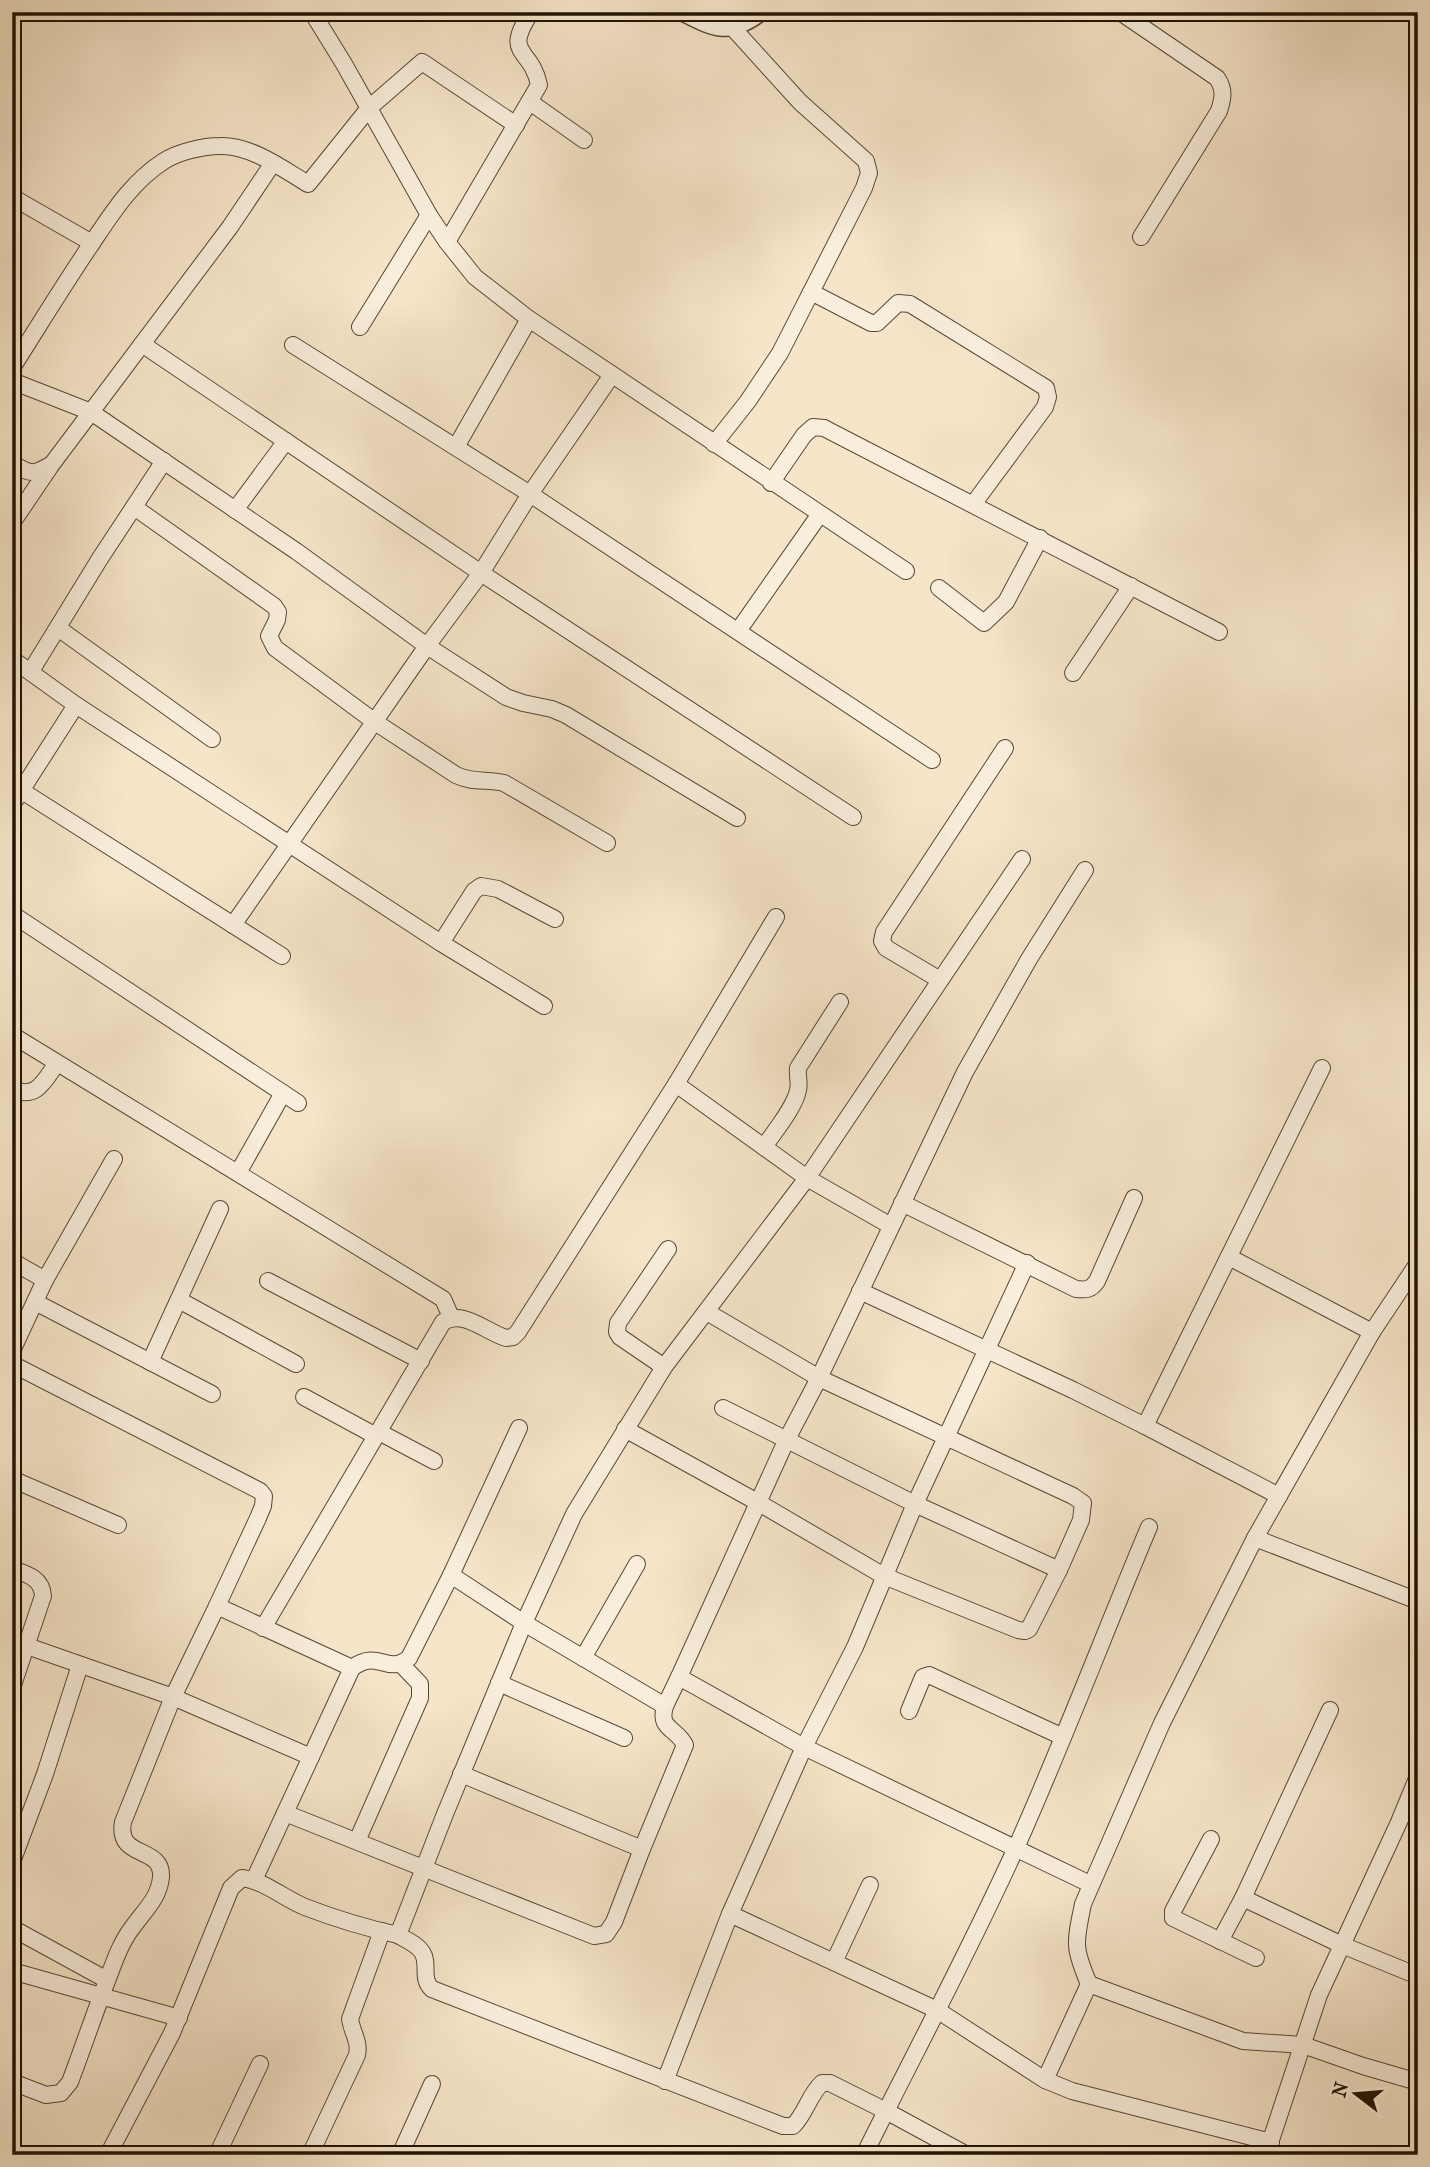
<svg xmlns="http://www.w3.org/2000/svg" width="1430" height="2167" font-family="'IM FELL French Canon',serif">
  <rect width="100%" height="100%" fill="#f6e5c9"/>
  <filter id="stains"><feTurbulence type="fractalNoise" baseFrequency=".00286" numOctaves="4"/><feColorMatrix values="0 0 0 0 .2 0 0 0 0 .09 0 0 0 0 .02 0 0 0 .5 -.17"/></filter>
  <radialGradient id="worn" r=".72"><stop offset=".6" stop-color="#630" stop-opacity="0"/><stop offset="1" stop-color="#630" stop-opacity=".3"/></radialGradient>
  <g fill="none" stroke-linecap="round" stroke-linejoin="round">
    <defs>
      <g id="minor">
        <path d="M312,12L344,64L429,215L447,242L475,277L529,319L906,571"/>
        <path d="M1120,12L1217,78C1225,90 1223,98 1219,111L1141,237"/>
        <path d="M530,102L584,140"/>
        <path d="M12,199L19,201L92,243"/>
        <path d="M447,242L539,85C531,46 502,57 531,12"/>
        <path d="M811,292L871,323H877L898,303L910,304L1046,388L1048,397L1045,407L974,503"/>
        <path d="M360,327L429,215"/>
        <path d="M142,344L481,573L853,817"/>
        <path d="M293,345L530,494L932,760"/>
        <path d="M12,368C38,327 63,286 90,246C111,215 131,182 164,161C178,152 203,146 220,146C251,145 283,169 308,184L369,108L422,62L516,125"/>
        <path d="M12,381L91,412L296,551L427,646L506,697L523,703L552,709L566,715L737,818"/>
        <path d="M714,444L748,401L780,353L864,188L869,173L866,161L800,102L732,27"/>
        <path d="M456,447L529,319"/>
        <path d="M12,463C30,475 34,475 52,464L230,227L273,163"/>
        <path d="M771,483L804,435L813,427L824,428L1219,632"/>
        <path d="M134,507L274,606L278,612L277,620L269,636L275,648L375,722L456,775C472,783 487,779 504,783L607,843"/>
        <path d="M235,510L286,441"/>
        <path d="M12,523L50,467"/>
        <path d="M939,588L984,623L1006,602L1040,538"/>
        <path d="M58,628L212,739"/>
        <path d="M738,631L820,514"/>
        <path d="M12,659L76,705L441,943L544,1006"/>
        <path d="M31,671L99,560L164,461"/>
        <path d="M1073,673L1131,586"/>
        <path d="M22,791L282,956"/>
        <path d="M12,805L76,705"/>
        <path d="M1085,870L1029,959L965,1072L819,1378L786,1441L679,1677L804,1747L1090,1884"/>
        <path d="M12,914L298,1103"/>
        <path d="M233,925L427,646L481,573L530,494L612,375"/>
        <path d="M441,943L474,891L481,886L498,889L555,919"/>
        <path d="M940,980L886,948L882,941L884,932L1005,748"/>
        <path d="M12,1035L443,1299L451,1317"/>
        <path d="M676,1084L807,1178L891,1226"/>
        <path d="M12,1089C37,1100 44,1081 57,1063"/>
        <path d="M764,1147C774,1132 795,1107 798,1090C800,1083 797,1076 798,1068L840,1002"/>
        <path d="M238,1173L283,1093"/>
        <path d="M902,1203L1076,1289C1086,1290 1091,1290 1097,1281L1134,1198"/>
        <path d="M1229,1257L1372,1332L1255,1538L1418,1601"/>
        <path d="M12,1261L45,1280L12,1351"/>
        <path d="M1027,1263L915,1504L855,1647L804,1747L730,1914L937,2010L1045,2080"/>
        <path d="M45,1280L114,1159"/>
        <path d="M268,1281L421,1361"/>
        <path d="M860,1291L1073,1390L1145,1426L1322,1068"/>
        <path d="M179,1300L296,1364"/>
        <path d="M35,1302L212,1394"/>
        <path d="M707,1312L819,1378L1073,1496L1083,1503L1081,1520L1059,1570"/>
        <path d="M1372,1332L1418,1263"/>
        <path d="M150,1362L220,1209"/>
        <path d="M12,1364L260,1491L264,1496L263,1506L258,1518L217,1606"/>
        <path d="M664,1367L620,1337L617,1332L618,1323L668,1249"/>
        <path d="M304,1397L376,1436"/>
        <path d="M1145,1426L1279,1496"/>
        <path d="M625,1429L759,1503L884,1576L1018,1630L1025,1631L1029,1629L1059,1570L915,1504L723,1408"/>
        <path d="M379,1432L434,1461"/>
        <path d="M12,1479L118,1525"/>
        <path d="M12,1569C27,1574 42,1578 43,1596L12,1688"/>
        <path d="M451,1575L524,1623L665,1706L679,1677"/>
        <path d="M263,1628L443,1322C463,1309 486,1332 506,1338L513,1337L518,1332L676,1084L776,917"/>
        <path d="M27,1646L173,1697L311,1757"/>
        <path d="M583,1658L637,1564"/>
        <path d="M352,1668C379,1648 387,1676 409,1658L451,1575L519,1428"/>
        <path d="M499,1683L624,1738"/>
        <path d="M909,1711L923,1677L929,1675L1063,1737"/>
        <path d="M461,1774L642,1849L685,1745C676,1727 658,1730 665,1706"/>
        <path d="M285,1813L594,1936L606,1934L614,1922L642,1849"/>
        <path d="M1211,1839L1173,1911V1918L1256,1958"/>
        <path d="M357,1841L420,1698V1684L401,1664"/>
        <path d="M12,1862L45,1774L80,1665"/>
        <path d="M1243,1898L1342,1945L1418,1976"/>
        <path d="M12,1928L107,1980"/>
        <path d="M398,1935C406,1940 417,1944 422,1952C430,1964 420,1978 432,1989L783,2126H793C806,2113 809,2095 822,2083H830L886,2111C930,2024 975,1938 1015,1850C1063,1743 1104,1634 1149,1527"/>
        <path d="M1220,1941L1243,1898L1330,1710"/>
        <path d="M834,1962L870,1885"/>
        <path d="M12,1971L179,2018"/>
        <path d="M1089,1984C1073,1947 1075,1943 1083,1904L1162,1723L1255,1538"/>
        <path d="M665,2081L730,1914"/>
        <path d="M12,2082L46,2095L61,2093L70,2082C82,2050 93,2018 105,1986C113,1966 119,1945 132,1928C143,1912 159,1899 161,1877C163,1845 116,1860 123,1822L173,1697L217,1606L352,1668L254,1880"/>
        <path d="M1271,2142L1072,2091L1045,2080L1089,1984L1243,2041L1303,2045L1363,2066L1418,2082"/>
        <path d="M108,2155L172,2033L231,1888L242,1878C265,1881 283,1898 305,1907C336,1919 366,1928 398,1935L445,1814L524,1623L574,1514L664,1367L807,1178L1022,859"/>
        <path d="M217,2155L260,2064"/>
        <path d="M310,2155L357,2055C360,2041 352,2033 350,2019L382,1931"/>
        <path d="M400,2155L432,2084"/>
        <path d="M864,2155L886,2111L967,2155"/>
        <path d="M1266,2155L1319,1995L1399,1822L1418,1776"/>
      </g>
      <path id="tertiary" d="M685,12C716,28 729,34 759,12"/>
    </defs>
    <use href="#minor" stroke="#564834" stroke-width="18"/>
    <use href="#tertiary" stroke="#564834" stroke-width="22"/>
    <use href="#minor" stroke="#f9eedc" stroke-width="16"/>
    <use href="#tertiary" stroke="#f9eedc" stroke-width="19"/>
  </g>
  <rect width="1430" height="2167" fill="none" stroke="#f6e5c9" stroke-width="42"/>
  <rect x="14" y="14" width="1402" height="2139" fill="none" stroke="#201302" stroke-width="3.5"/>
  <rect x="21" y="21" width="1388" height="2125" fill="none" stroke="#201302" stroke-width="2"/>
  <g transform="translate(1356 2094) rotate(286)" stroke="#f9eedc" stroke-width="5" paint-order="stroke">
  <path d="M0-5L12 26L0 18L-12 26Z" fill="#201302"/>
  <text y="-10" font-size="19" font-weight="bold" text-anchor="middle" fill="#201302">N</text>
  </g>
  <rect width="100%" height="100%" filter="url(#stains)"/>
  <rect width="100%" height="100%" fill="url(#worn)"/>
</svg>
